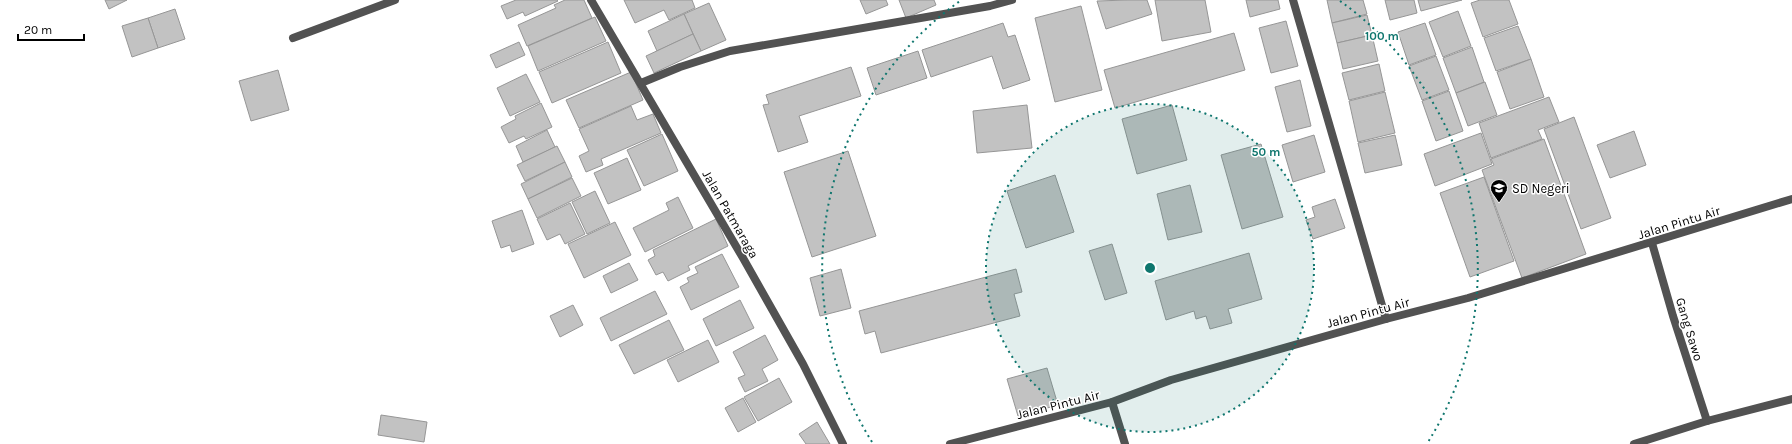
<svg xmlns="http://www.w3.org/2000/svg" width="1792" height="444" font-family="Karla,sans-serif">
  <rect width="100%" height="100%" fill="#fff"/>
  <g fill="#c2c2c2" stroke="#969696">
    <path d="M105,0H127L109,9Z"/>
    <path d="M516,0H557L558,1L525,16L523,12L507,19L501,6Z"/>
    <path d="M565,0H584L592,18L527,46L518,25L556,8L554,5Z"/>
    <path d="M624,0H692L695,8L669,20L664,10L635,23Z"/>
    <path d="M860,0H886L888,5L866,14Z"/>
    <path d="M899,0H934L936,5L906,18Z"/>
    <path d="M1127,0H1147L1152,14L1106,29L1097,1Z"/>
    <path d="M1155,0H1205L1211,32L1162,41Z"/>
    <path d="M1246,0H1278L1280,9L1250,17Z"/>
    <path d="M1327,0H1363L1367,14L1332,23Z"/>
    <path d="M1385,0H1414L1417,13L1390,20Z"/>
    <path d="M1418,0H1462L1421,11Z"/>
    <path d="M1480,0H1509L1518,24L1483,37L1471,3Z"/>
    <path d="M709,3L726,40L701,51L684,14Z"/>
    <path d="M1081,6L1102,90L1055,102L1035,18Z"/>
    <path d="M175,9L185,39L158,48L148,18Z"/>
    <path d="M1458,11L1471,46L1443,57L1429,22Z"/>
    <path d="M684,14L693,34L657,51L648,31Z"/>
    <path d="M1367,15L1372,35L1337,43L1332,23Z"/>
    <path d="M595,17L606,41L538,71L528,46Z"/>
    <path d="M148,18L158,48L132,57L122,26Z"/>
    <path d="M1286,21L1298,66L1271,73L1259,28Z"/>
    <path d="M1003,23L1008,37L1015,35L1030,80L1003,89L992,56L931,77L922,50Z"/>
    <path d="M1425,23L1436,55L1409,65L1398,32Z"/>
    <path d="M1518,26L1531,59L1496,71L1484,38Z"/>
    <path d="M1234,33L1245,70L1115,108L1104,70Z"/>
    <path d="M693,34L701,51L654,73L646,56Z"/>
    <path d="M1372,35L1378,61L1343,69L1337,43Z"/>
    <path d="M519,42L525,55L496,68L490,55Z"/>
    <path d="M608,42L621,73L552,103L539,72Z"/>
    <path d="M1472,47L1484,82L1456,93L1443,58Z"/>
    <path d="M918,51L927,78L876,95L867,68Z"/>
    <path d="M1436,56L1449,90L1422,100L1409,66Z"/>
    <path d="M1531,59L1544,97L1510,109L1497,72Z"/>
    <path d="M1379,64L1385,91L1349,100L1342,73Z"/>
    <path d="M851,67L861,96L799,116L808,142L778,152L763,105L769,104L766,95Z"/>
    <path d="M278,70L289,110L251,121L239,81Z"/>
    <path d="M631,72L643,100L579,128L566,100Z"/>
    <path d="M526,74L540,102L510,116L497,88Z"/>
    <path d="M1300,80L1311,126L1287,132L1275,87Z"/>
    <path d="M1485,82L1497,115L1468,126L1456,93Z"/>
    <path d="M1449,91L1463,131L1436,141L1422,101Z"/>
    <path d="M1385,92L1395,133L1358,142L1349,101Z"/>
    <path d="M1549,97L1559,122L1538,130L1542,139L1491,158L1479,123Z"/>
    <path d="M541,103L552,127L526,139L524,136L509,143L501,127L516,119L515,116Z"/>
    <path d="M1027,105L1032,148L977,153L973,111Z"/>
    <path d="M1172,105L1187,160L1137,174L1122,119Z"/>
    <path d="M631,106L637,120L653,114L661,133L601,159L603,165L586,172L579,156L589,151L579,129Z"/>
    <path d="M1574,117L1611,218L1581,229L1544,129Z"/>
    <path d="M547,130L555,147L523,162L516,146Z"/>
    <path d="M1634,131L1646,165L1610,178L1597,145Z"/>
    <path d="M1481,133L1492,164L1435,186L1424,154Z"/>
    <path d="M662,134L678,171L644,186L627,150Z"/>
    <path d="M1314,135L1325,172L1293,182L1282,145Z"/>
    <path d="M1395,135L1402,165L1365,173L1358,143Z"/>
    <path d="M1544,139L1586,254L1522,278L1482,170L1494,165L1491,159Z"/>
    <path d="M1261,144L1283,217L1242,229L1221,155Z"/>
    <path d="M557,146L565,162L525,181L517,165Z"/>
    <path d="M848,151L876,236L812,257L784,172Z"/>
    <path d="M627,158L641,190L608,204L594,173Z"/>
    <path d="M565,162L572,177L528,199L521,184Z"/>
    <path d="M1055,175L1074,232L1026,248L1007,191Z"/>
    <path d="M1484,177L1514,261L1470,277L1440,193Z"/>
    <path d="M572,178L581,196L537,218L528,199Z"/>
    <path d="M1190,185L1202,232L1168,240L1157,194Z"/>
    <path d="M595,191L610,223L587,234L572,202Z"/>
    <path d="M678,197L693,228L645,252L633,228L669,210L666,203Z"/>
    <path d="M1335,199L1345,228L1313,239L1306,220L1315,217L1312,207Z"/>
    <path d="M570,203L585,234L565,244L560,234L547,240L537,219Z"/>
    <path d="M522,210L534,244L512,252L510,245L501,248L492,221Z"/>
    <path d="M716,219L728,246L688,266L690,270L668,281L663,272L656,275L648,260L655,256L653,250Z"/>
    <path d="M615,222L631,255L584,278L568,244Z"/>
    <path d="M1112,244L1127,293L1105,300L1089,251Z"/>
    <path d="M1249,253L1262,299L1228,309L1232,323L1210,329L1206,316L1196,319L1194,311L1166,320L1155,281Z"/>
    <path d="M722,254L739,287L691,310L680,287L689,282L687,278L698,273L695,267Z"/>
    <path d="M629,263L638,280L611,293L603,276Z"/>
    <path d="M841,269L851,308L820,316L810,278Z"/>
    <path d="M1016,269L1022,292L1014,294L1020,316L881,353L875,331L865,334L859,311Z"/>
    <path d="M655,291L667,314L611,341L600,318Z"/>
    <path d="M740,300L754,328L716,346L703,319Z"/>
    <path d="M573,305L583,325L560,337L550,316Z"/>
    <path d="M669,320L684,350L634,374L619,345Z"/>
    <path d="M765,335L778,360L762,369L768,381L745,392L738,378L745,375L733,352Z"/>
    <path d="M708,340L719,362L678,382L667,360Z"/>
    <path d="M1047,368L1058,405L1018,416L1007,379Z"/>
    <path d="M779,378L792,402L758,421L744,397Z"/>
    <path d="M743,398L756,422L738,432L725,408Z"/>
    <path d="M381,415L427,422L424,442L378,435Z"/>
    <path d="M817,422L830,444H806L799,434Z"/>
  </g>
  <g fill="none" stroke-linecap="round" stroke-linejoin="round">
    <g stroke="#525252" stroke-width="8">
      <path d="M591,0L743,258L803,364L843,444"/>
      <path d="M1293,0L1386,319"/>
      <path d="M293,38L395,0"/>
      <path d="M641,83L680,67L730,51L990,6L1012,0"/>
      <path d="M1652,243L1673,316L1707,421"/>
      <path d="M1112,402L1125,444"/>
      <path d="M1634,444L1707,421L1792,399"/>
    </g>
    <path stroke="#525252" stroke-width="8" d="M950,444L1112,402L1171,380L1386,319L1468,298L1792,199"/>
  </g>
  <circle cx="1150" cy="268" r="164" fill="#0f766e" fill-opacity=".12"/>
  <g fill="none" stroke="#0f766e" stroke-width="2" stroke-dasharray="2 4">
    <circle cx="1150" cy="268" r="164"/>
    <path d="M872 442A328 328 0 0 1 960 1M1340 1A328 328 0 0 1 1428 442"/>
  </g>
  <defs>
    <symbol id="school-pin" viewBox="-11 -11 22 30"><path d="M0 17L-7.5 6A9.5 9.5 0 1 1 7.5 6Z" fill="#000" stroke="#fff"/><path d="M0-5L7-2L0 1L-7-2ZM-4 1L0 2.5L4 1V4Q0 6-4 4Z" fill="#fff"/></symbol>
  </defs>
  <g fill-rule="evenodd">
    <use href="#school-pin" x="1489" y="178" width="20" height="27"/>
  </g>
  <g text-anchor="middle" stroke-width="3" stroke-linejoin="round" paint-order="stroke">
    <g font-size="13" fill="#000" stroke="#fff" text-anchor="start">
      <text x="1512" y="193">SD Negeri</text>
    </g>
    <g font-size="13" fill="#000" stroke="#fff">
      <text transform="translate(731 214) rotate(60)" y="5">Jalan Patmaraga</text>
      <text transform="translate(1679 222) rotate(-17)" y="5">Jalan Pintu Air</text>
      <text transform="translate(1368 312) rotate(-15)" y="5">Jalan Pintu Air</text>
      <text transform="translate(1690 329) rotate(73)" y="5">Gang Sawo</text>
      <text transform="translate(1058 404) rotate(-14)" y="5">Jalan Pintu Air</text>
    </g>
  </g>
  <circle cx="1150" cy="268" r="6" fill="#0f766e" stroke="#fff" stroke-width="2"/>
  <g font-size="12" text-anchor="middle" font-weight="bold" fill="#0f766e" stroke="#fff" stroke-width="3" stroke-linejoin="round" paint-order="stroke">
    <text x="1382" y="40">100 m</text>
    <text x="1266" y="156">50 m</text>
  </g>
  <path d="M18 34v6h66v-6" fill="none" stroke="#000000" stroke-width="2"/>
  <text x="24" y="34" font-size="12" fill="#000000" stroke="#ffffff" stroke-width="3" paint-order="stroke">20 m</text>
</svg>
